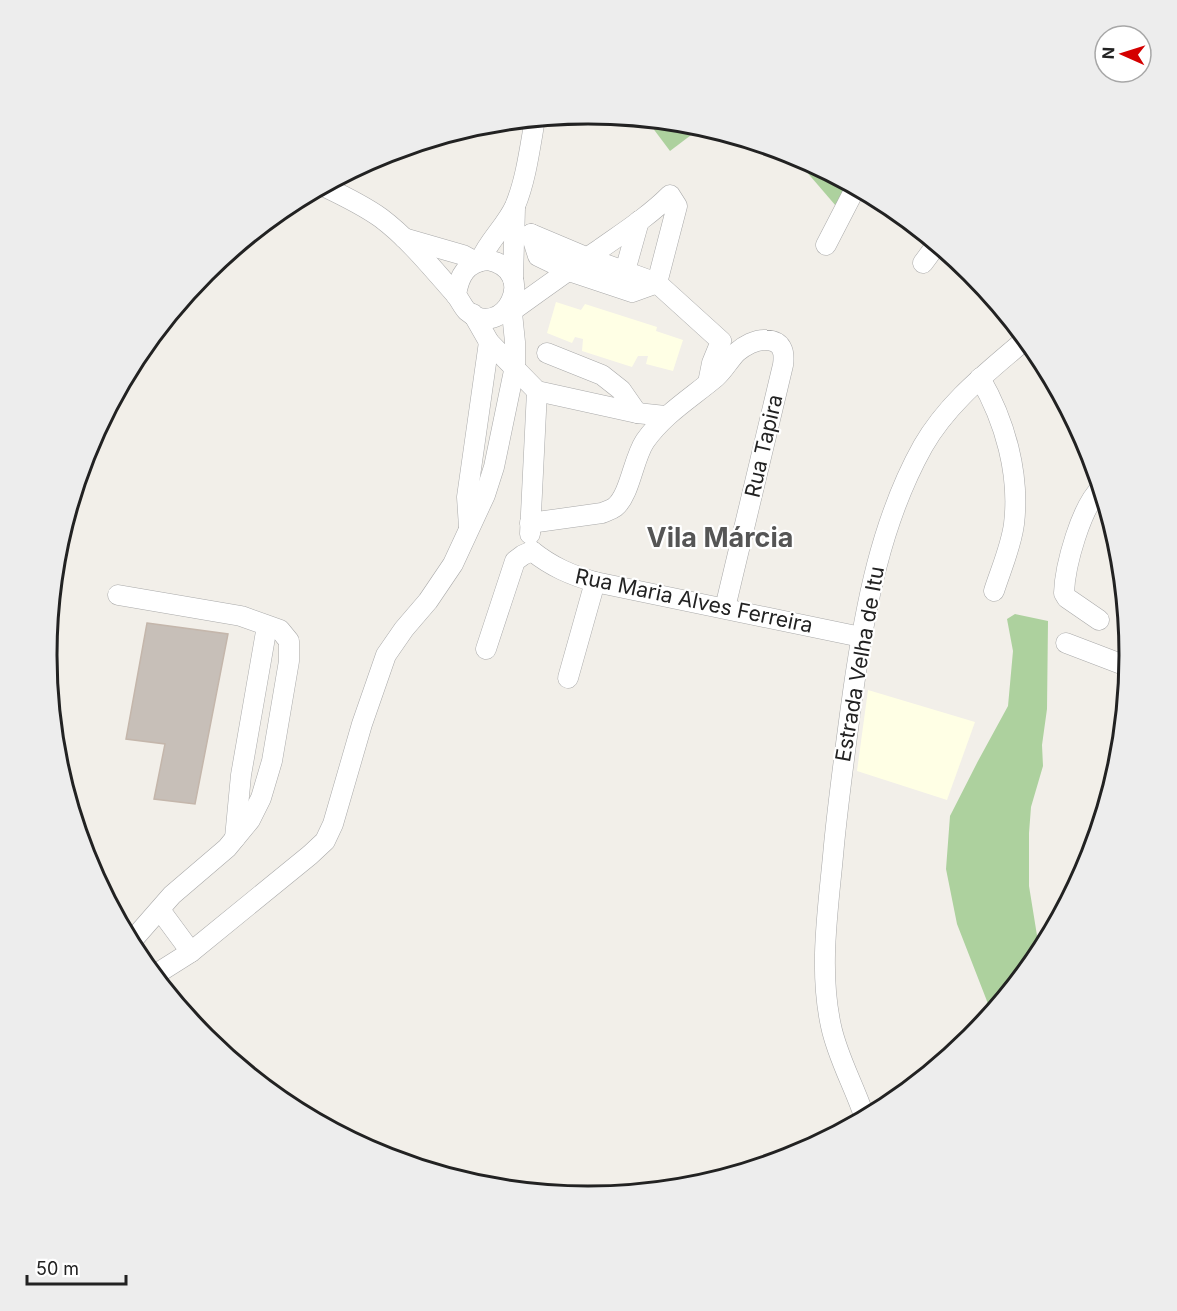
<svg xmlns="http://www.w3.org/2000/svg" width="1177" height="1311" font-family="Inter,sans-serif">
  <rect width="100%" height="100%" fill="#f2efe9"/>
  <path fill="#e0dfdf" d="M52,715L57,730L63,780L57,761Z"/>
  <g fill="#ffffe5">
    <path d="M556,302L581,310L585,304L657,327L656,331L683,340L673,371L646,364L648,356H638L632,367L582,351L583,339L575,337L572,343L547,333Z"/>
    <path d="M868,690L975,722L947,800L857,771Z"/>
  </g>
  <g fill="#add19e">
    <path d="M646,119L703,126L670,151Z"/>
    <path d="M791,153L847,182L836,206L793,156Z"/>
    <path d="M1015,614L1048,621L1047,709L1042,745L1043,766L1031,807L1029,833V886L1040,954L992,1014L957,924L946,869L950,816L978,761L1008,706L1013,651L1007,619Z"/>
  </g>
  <path fill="#c7bfb8" stroke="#c4b6ab" stroke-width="1.5" d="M147,623L228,634L195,804L154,799L165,744L126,739Z"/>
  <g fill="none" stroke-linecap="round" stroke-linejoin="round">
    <defs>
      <g id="minor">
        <path d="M323,186C342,195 363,205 381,218C409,239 433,269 456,295"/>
        <path d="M531,234L588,258L657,283L721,341L712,363L708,383"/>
        <path d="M404,238L463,255L476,262"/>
        <path d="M826,245L856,187"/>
        <path d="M488,260C541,271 503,342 467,311C463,307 460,300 456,295C459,276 466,262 488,260Z"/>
        <path d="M480,261C488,241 506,226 515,206C526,180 530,147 535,119"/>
        <path d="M923,263L937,244"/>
        <path d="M625,271L639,221"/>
        <path d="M513,279L515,207"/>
        <path d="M512,311C541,290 570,269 600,249C624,232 649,216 670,195L677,206L657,283L632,292L569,271L538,256L531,234"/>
        <path d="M473,314L489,342L537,391L637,413L665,416"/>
        <path d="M547,353L602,375L621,390L637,413"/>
        <path d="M980,378C1005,421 1020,474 1014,524C1011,547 1001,569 994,591"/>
        <path d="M530,523L602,513C606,511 611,510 615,507C630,495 633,459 645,441C664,414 691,398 716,377C724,370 729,360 737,352C744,346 756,339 766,340C782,341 785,351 783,365L725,608"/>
        <path d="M469,527L467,497L489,342"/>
        <path d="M530,534L537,391"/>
        <path d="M532,551C552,567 571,575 595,582L861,637"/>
        <path d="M118,595L241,616L280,630L289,641V661L272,761L261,798L250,820L227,848L172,895L130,943"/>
        <path d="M1099,620L1067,598L1064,593C1065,565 1081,507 1101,488"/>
        <path d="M1066,643L1129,667"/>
        <path d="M486,649L515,561L523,555L532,551"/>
        <path d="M568,678L595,582"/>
        <path d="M235,838L241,775L267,626"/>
        <path d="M160,910L191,952"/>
        <path d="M153,976L191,952L310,855L325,841L333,824L362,724L386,655L404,629L428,601L453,564L485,495L494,467L515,366V342L511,303"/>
        <path d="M868,1118L862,1110C852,1082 837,1055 831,1026C818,967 829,904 834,845C839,794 846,743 853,692C865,608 881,521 923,446C949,401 988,372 1026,339"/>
      </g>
    </defs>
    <use href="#minor" stroke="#a9a9a9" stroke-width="21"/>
    <use href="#minor" stroke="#fff" stroke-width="20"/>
  </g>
  <g text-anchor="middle" stroke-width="4.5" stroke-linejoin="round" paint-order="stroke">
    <g font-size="21" fill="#222" stroke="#fff">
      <text transform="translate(764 446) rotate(-77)" y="7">Rua Tapira</text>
      <text transform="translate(694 601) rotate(12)" y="7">Rua Maria Alves Ferreira</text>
      <text transform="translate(860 664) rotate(-80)" y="7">Estrada Velha de Itu</text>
    </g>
    <g font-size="27" font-weight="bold" fill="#555" stroke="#fff">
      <text x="720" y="547">Vila Márcia</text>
    </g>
  </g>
  <path d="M0 0H1177V1311H0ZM57 655a531 531 0 1 1 1062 0a531 531 0 1 1-1062 0Z" fill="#ededed" fill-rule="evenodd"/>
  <path fill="none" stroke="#222" stroke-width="3" d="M57 655a531 531 0 1 1 1062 0a531 531 0 1 1-1062 0Z"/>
  <g transform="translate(1123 54) rotate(273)"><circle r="28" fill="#ffffff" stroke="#a7a7a7" stroke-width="1.5"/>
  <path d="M0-4.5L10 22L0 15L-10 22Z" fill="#d40000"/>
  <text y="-9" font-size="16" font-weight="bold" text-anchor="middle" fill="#222222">N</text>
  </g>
  <path d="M27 1275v9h99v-9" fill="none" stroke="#222222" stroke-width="3"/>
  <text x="36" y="1275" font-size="18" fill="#222222" stroke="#ffffff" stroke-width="4.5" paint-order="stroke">50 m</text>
</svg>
